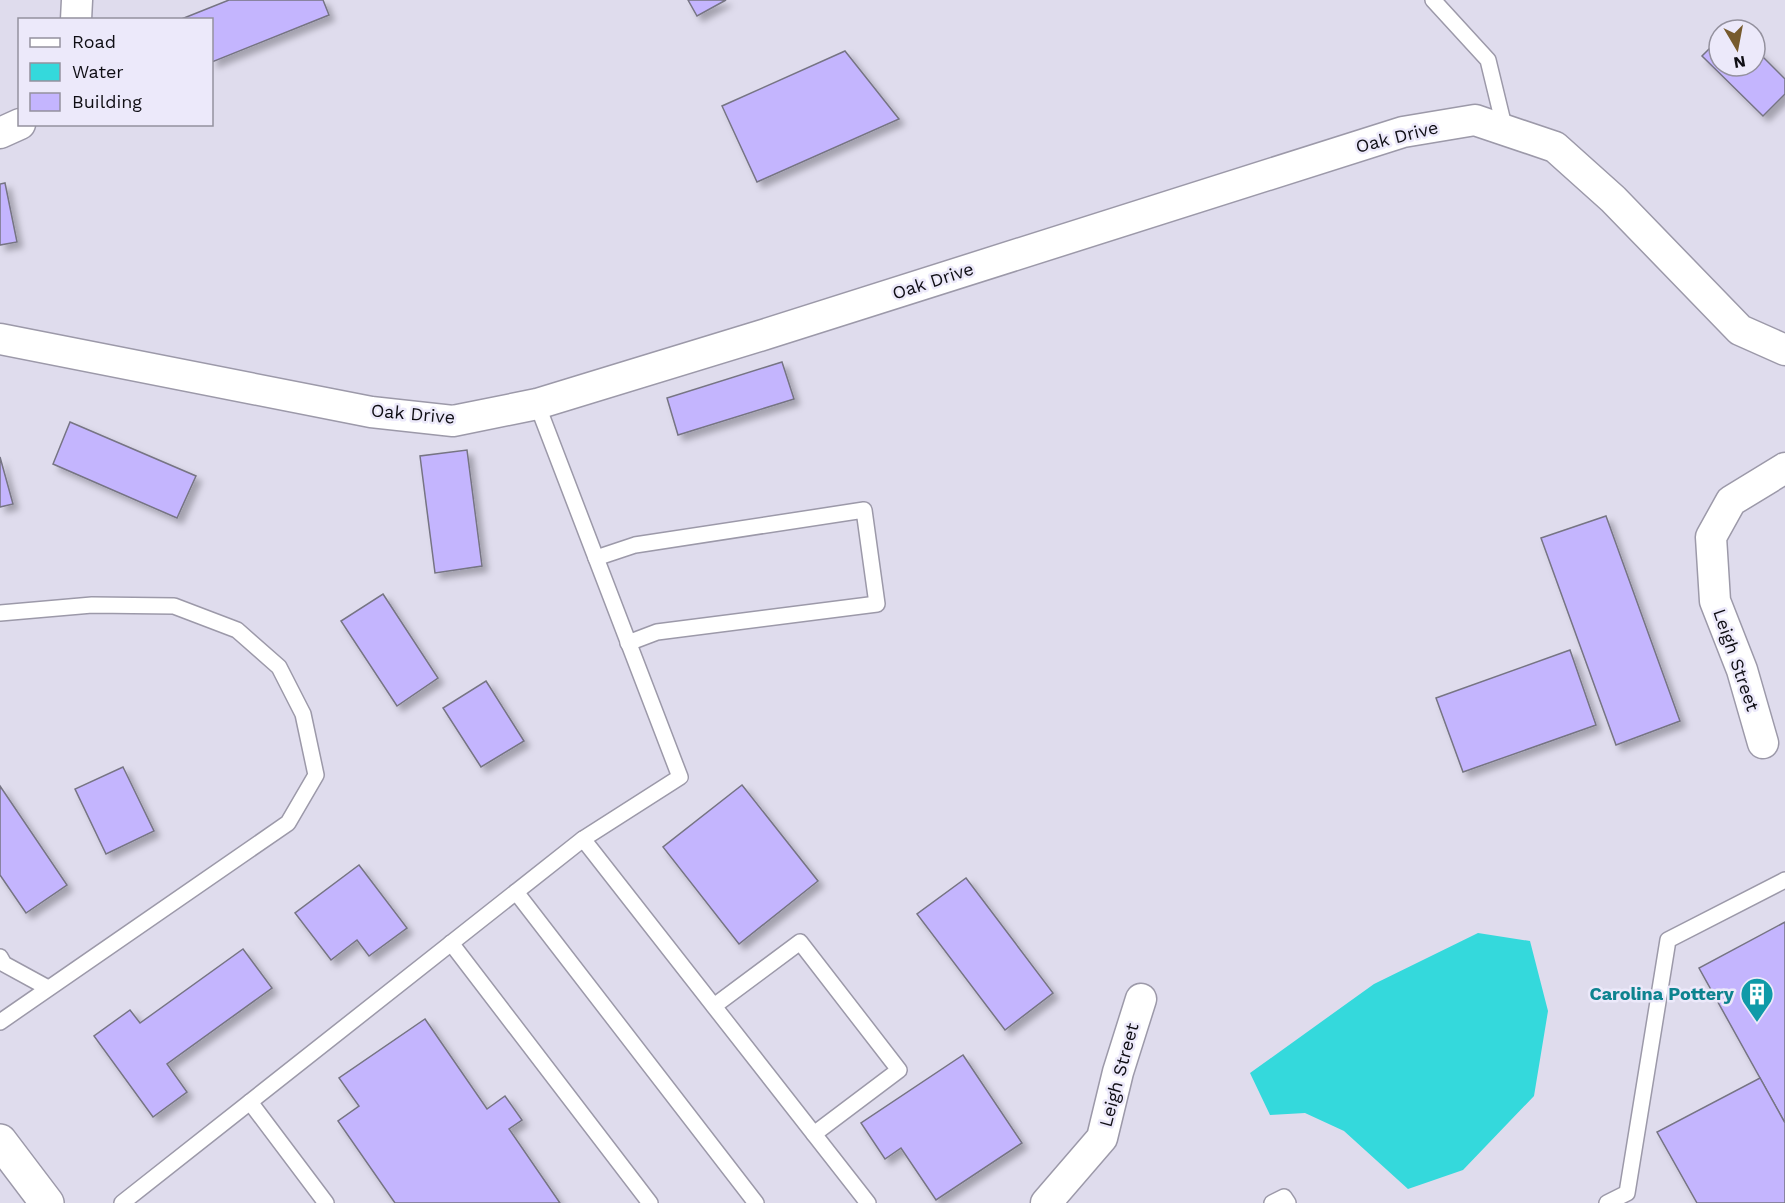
<svg xmlns="http://www.w3.org/2000/svg" width="1785" height="1203" font-family="'Work Sans',sans-serif">
  <defs>
    <filter id="shadow"><feDropShadow dx="5.5" dy="5.5" stdDeviation="3" flood-color="#0004"/></filter>
  </defs>
  <rect width="100%" height="100%" fill="#dfdced"/>
  <path fill="#34d9dc" d="M1478,933L1530,941L1548,1011L1534,1096L1463,1170L1408,1189L1344,1131L1305,1113L1270,1115L1250,1073L1374,984Z"/>
  <g fill="#c4b5fe" stroke="#767483" stroke-width="1.5" filter="url(#shadow)">
    <path d="M229,0H323L329,15L212,62V20H179Z"/>
    <path d="M688,0H726L697,16Z"/>
    <path d="M1719,39V66H1755V49L1785,79V94L1763,116L1702,56Z"/>
    <path d="M845,51L899,119L757,182L722,106Z"/>
    <path d="M5,183L17,242L0,245V184Z"/>
    <path d="M782,362L794,399L678,435L667,398Z"/>
    <path d="M70,422L196,476L177,518L53,464Z"/>
    <path d="M467,450L482,566L435,573L420,456Z"/>
    <path d="M0,457L13,504L0,507Z"/>
    <path d="M1606,516L1680,721L1616,745L1541,538Z"/>
    <path d="M383,594L438,678L397,706L341,621Z"/>
    <path d="M1570,650L1596,725L1463,772L1436,698Z"/>
    <path d="M486,681L524,741L481,767L443,708Z"/>
    <path d="M123,767L154,831L106,854L75,789Z"/>
    <path d="M742,785L818,881L739,944L663,847Z"/>
    <path d="M0,786L67,885L26,913L0,875Z"/>
    <path d="M359,865L407,928L369,956L357,940L331,960L295,913Z"/>
    <path d="M966,878L1053,993L1005,1030L917,914Z"/>
    <path d="M1785,922V1123L1699,968Z"/>
    <path d="M243,949L272,988L167,1064L187,1092L153,1117L94,1036L130,1010L140,1023Z"/>
    <path d="M425,1019L487,1109L505,1096L522,1120L509,1129L560,1203H395L338,1121L359,1106L339,1078Z"/>
    <path d="M963,1055L1022,1143L936,1200L901,1148L885,1159L861,1123Z"/>
    <path d="M1760,1078L1785,1123V1203H1697L1657,1132Z"/>
  </g>
  <g fill="none" stroke-linecap="round" stroke-linejoin="round">
    <defs>
      <g id="lane">
        <path d="M1433,0L1488,60L1505,130"/>
        <path d="M537,404L680,777L583,839"/>
        <path d="M596,558L635,545L864,510L877,604L657,632L628,643"/>
        <path d="M0,613L92,605L174,606L237,630L279,667L303,714L316,775L288,823L0,1022"/>
        <path d="M516,892L756,1203"/>
        <path d="M451,943L650,1203"/>
        <path d="M0,957L4,964L48,988"/>
        <path d="M714,1006L800,942L899,1070L814,1134"/>
        <path d="M250,1102L326,1203"/>
        <path d="M122,1203L583,839L868,1203"/>
        <path d="M1272,1203L1284,1197L1288,1203"/>
        <path d="M1607,1203L1627,1193L1668,940L1785,880"/>
      </g>
      <g id="street">
        <path d="M76,20L77,0"/>
        <path d="M0,133L20,124"/>
        <path d="M0,339L371,412L453,421L537,404L766,334L1403,132L1475,120L1555,147L1613,199L1740,330L1785,350"/>
        <path d="M1763,743L1742,670L1715,601L1711,537L1731,501L1785,468"/>
        <path d="M1046,1203L1102,1138L1118,1072L1141,999"/>
      </g>
      <path id="secondary" d="M0,1141L47,1203"/>
    </defs>
    <use href="#lane" stroke="#9c99a9" stroke-width="18"/>
    <use href="#street" stroke="#9c99a9" stroke-width="33"/>
    <use href="#secondary" stroke="#9c99a9" stroke-width="36"/>
    <use href="#lane" stroke="#fff" stroke-width="15"/>
    <use href="#street" stroke="#fff" stroke-width="30"/>
    <use href="#secondary" stroke="#fff" stroke-width="33"/>
  </g>
  <defs>
    <symbol id="building-pin" viewBox="-11 -11 22 30"><path d="M0 17L-7.5 6A9.5 9.5 0 1 1 7.5 6Z" fill="#0f9aa8" stroke="#ece9fa"/><path d="M-4-6H4V6H1V3H-1V6H-4ZM-2.5-4.3h1.7v1.8h-1.7ZM.8-4.3h1.7v1.8H.8ZM-2.5-1h1.7V.8h-1.7ZM.8-1h1.7V.8H.8Z" fill="#fff"/></symbol>
  </defs>
  <g fill-rule="evenodd">
    <use href="#building-pin" x="1738" y="975" width="38" height="52"/>
  </g>
  <g text-anchor="middle" stroke-width="5" stroke-linejoin="round" paint-order="stroke">
    <g font-size="18" fill="#0f0e14" stroke="#ece9fa">
      <text transform="translate(1397 137) rotate(-14)" y="6">Oak Drive</text>
      <text transform="translate(933 281) rotate(-18)" y="6">Oak Drive</text>
      <text transform="translate(413 414) rotate(5)" y="6">Oak Drive</text>
      <text transform="translate(1736 660) rotate(71)" y="6">Leigh Street</text>
      <text transform="translate(1119 1075) rotate(-75)" y="6">Leigh Street</text>
    </g>
    <g font-size="18" font-weight="bold" fill="#0d838f" stroke="#ece9fa" text-anchor="end">
      <text x="1734" y="1000">Carolina Pottery</text>
    </g>
  </g>
  <rect x="18" y="18" width="195" height="108" fill="#ece9fa" stroke="#94919e" stroke-width="1.5"/>
  <rect x="30" y="38" width="30" height="9" fill="#ffffff" stroke="#94919e" stroke-width="1.5"/>
  <text x="72" y="48" font-size="18" fill="#0f0e14">Road</text>
  <rect x="30" y="63" width="30" height="18" fill="#34d9dc" stroke="#94919e" stroke-width="1.5"/>
  <text x="72" y="78" font-size="18" fill="#0f0e14">Water</text>
  <rect x="30" y="93" width="30" height="18" fill="#c4b5fe" stroke="#94919e" stroke-width="1.5"/>
  <text x="72" y="108" font-size="18" fill="#0f0e14">Building</text>
  <g transform="translate(1737 48) rotate(170)"><circle r="28" fill="#ece9fa" stroke="#94919e" stroke-width="1.5"/>
  <path d="M0-4.5L10 22L0 15L-10 22Z" fill="#765a2d"/>
  <text y="-9" font-size="16" font-weight="bold" text-anchor="middle" fill="#0f0e14">N</text>
  </g>
</svg>
